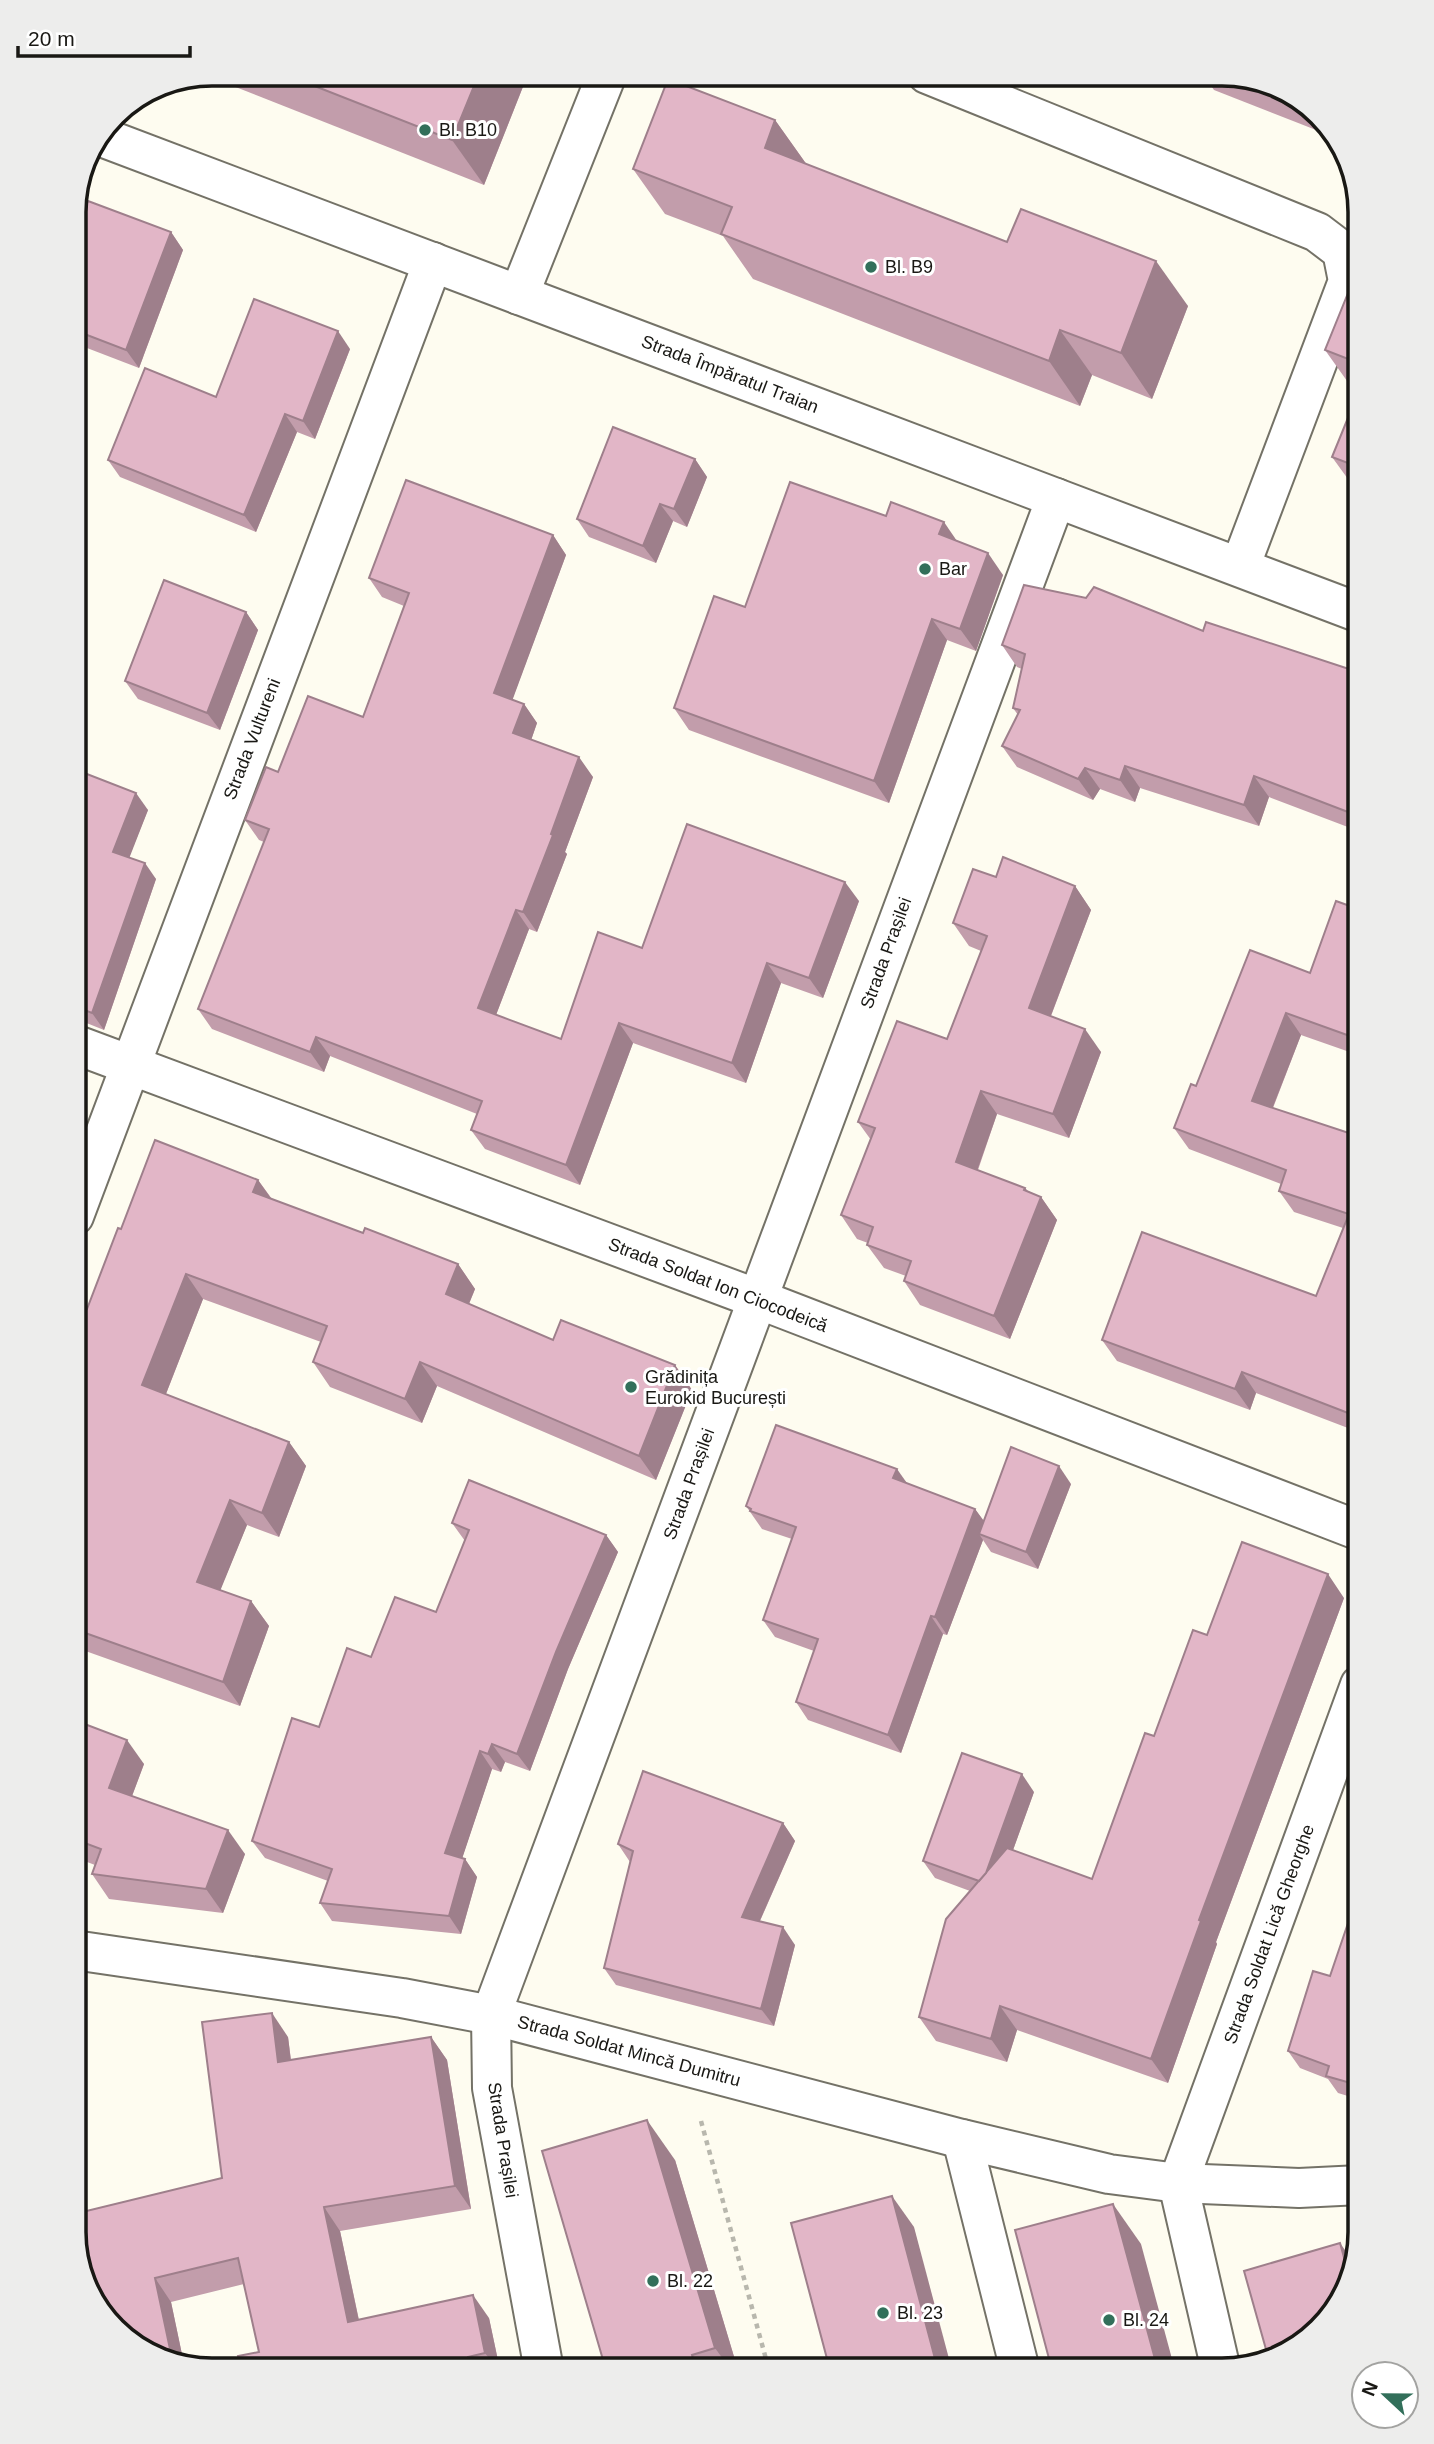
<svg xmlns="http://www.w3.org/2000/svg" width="1434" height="2444" font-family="Arial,sans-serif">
  <rect width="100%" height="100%" fill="#fefcf0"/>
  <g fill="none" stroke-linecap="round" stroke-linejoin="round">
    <defs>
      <g id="minor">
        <path d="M927,74L1317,232L1342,251L1348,281L1240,567"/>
        <path d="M99,136L1360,613"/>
        <path d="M519,295L607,74"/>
        <path d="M74,1044L758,1299L1360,1531"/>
        <path d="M74,1216L433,262"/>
        <path d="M74,1950L402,1998L491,2015L962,2139L1109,2174L1178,2183L1299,2188L1360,2185"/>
        <path d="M962,2139L1020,2370"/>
        <path d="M544,2370L492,2088L491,2015L1056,498"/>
        <path d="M1221,2370L1178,2183L1360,1685"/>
      </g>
    </defs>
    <use href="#minor" stroke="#747267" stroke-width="42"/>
    <path stroke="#b8b7ad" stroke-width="4.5" stroke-dasharray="5 5" stroke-linecap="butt" d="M701,2121L769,2370"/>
    <use href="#minor" stroke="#fff" stroke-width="38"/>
  </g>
  <g fill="#c29dab">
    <path d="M212,74H528L484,185L205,75Z"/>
    <path d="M1203,74H1231L1299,97L1334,137L1214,90Z"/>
    <path d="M775,120L807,165L1007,242L1188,306L1152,399L1092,375L1080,406L753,279L723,236L665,214L633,169Z"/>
    <path d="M171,232L183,250L139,368L74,343V238Z"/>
    <path d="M1361,261V497L1332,457L1357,395L1325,350Z"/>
    <path d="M350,349L315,439L297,432L256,532L120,477L108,460Z"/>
    <path d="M695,459L707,477L687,527L673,521L656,563L589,537L577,519Z"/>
    <path d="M553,535L566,555L512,700L524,704L537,723L531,740L593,777L565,852L567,854L537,932L529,929L496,1015L561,1039L642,948L859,901L823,998L781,983L746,1083L633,1043L580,1185L485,1149L471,1130L477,1114L330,1056L324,1072L212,1029L198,1009L264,842L259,840L245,820L278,772L363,717L404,606L382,597L369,578Z"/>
    <path d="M957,541L1003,575L976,651L947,640L889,803L689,730L674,708L745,607Z"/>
    <path d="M246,612L258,630L220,730L138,699L125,681Z"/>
    <path d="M1203,631L1355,671L1361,669V832L1269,797L1259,826L1140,788L1135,802L1100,789L1093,800L1017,767L1002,746L1018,715L1013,708L1022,669L1017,667L1002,645Z"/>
    <path d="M74,769L148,810L129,857L156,879L104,1030L74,1018Z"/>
    <path d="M996,877L1075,886L1091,910L1051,1016L1101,1052L1069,1138L997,1114L978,1170L1025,1188L1028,1191L1041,1197L1057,1220L1010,1339L920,1305L904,1281L906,1276L884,1268L867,1245L868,1243L857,1239L841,1215L871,1140L858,1122L947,1039L981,951L969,946L953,923Z"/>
    <path d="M1361,910V1056L1301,1035L1273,1108L1361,1137V1433L1256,1393L1250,1410L1117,1361L1102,1340L1316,1296L1343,1228L1294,1212L1279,1191L1281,1184L1189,1149L1174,1128L1196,1086L1310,973Z"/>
    <path d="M258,1180L272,1199L363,1233L458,1264L475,1289L469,1304L553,1340L675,1365L692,1390L656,1480L437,1386L422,1423L330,1387L313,1362L321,1342L203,1299L166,1394L289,1442L306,1466L279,1537L247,1525L220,1590L251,1601L269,1626L240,1706L77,1648L74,1656V1304L87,1309L121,1229Z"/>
    <path d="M907,1483L975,1509L984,1521L1071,1484L1038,1569L991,1552L983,1540L947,1635L943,1634L901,1753L808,1720L796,1702L814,1651L775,1637L763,1620L792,1539L762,1529L746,1506Z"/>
    <path d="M452,1523L606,1535L618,1552L568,1669L530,1771L505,1762L501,1772L492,1769L462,1858L465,1859L477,1877L461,1934L332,1921L320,1903L328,1881L265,1858L252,1841L319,1727L371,1657L436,1612L465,1541Z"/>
    <path d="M1344,1598L1216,1942L1217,1944L1168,2083L1017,2030L1007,2062L936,2041L919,2017L970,1891L935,1878L923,1861L1034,1792L1013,1850L1092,1879L1207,1635Z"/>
    <path d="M74,1720L144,1764L132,1796L245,1854L223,1913L109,1899L92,1874L95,1865L74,1857Z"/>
    <path d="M783,1823L795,1841L760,1921L795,1945L774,2026L616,1985L604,1968L630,1862L618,1844Z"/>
    <path d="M1361,1885V2100L1338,2093L1328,2079L1300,2068L1288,2051L1330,1976Z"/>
    <path d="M288,2037L291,2060L431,2037L447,2060L471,2209L340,2231L359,2320L489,2318L500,2370H241L259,2352L244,2284L171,2302L184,2364L135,2347L88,2293L74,2177L81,2212L222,2178Z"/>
    <path d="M675,2160L738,2370H606Z"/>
  </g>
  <g fill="#9e7f8b">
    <path d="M479,74H528L484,185L452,140Z"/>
    <path d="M775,120L807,165L765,148Z"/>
    <path d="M171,232L183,250L139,368L126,350Z"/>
    <path d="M1156,261L1188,306L1152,399L1121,353Z"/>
    <path d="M1060,330L1092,375L1080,406L1049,361Z"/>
    <path d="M338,331L350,349L315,439L303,421Z"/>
    <path d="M285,414L297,432L256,532L244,515Z"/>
    <path d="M695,459L707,477L687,527L674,509Z"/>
    <path d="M660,504L673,521L656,563L643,546Z"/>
    <path d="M944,522L959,544L939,534Z"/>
    <path d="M553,535L566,555L508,712L494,693Z"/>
    <path d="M988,553L1003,575L976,651L960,629Z"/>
    <path d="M246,612L258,630L220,730L207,713Z"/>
    <path d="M932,619L947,640L889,803L874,781Z"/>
    <path d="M524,704L537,723L527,752L513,733Z"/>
    <path d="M579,757L593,777L565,852L567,854L537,932L523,912Z"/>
    <path d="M1125,766L1140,788L1135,802L1120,780Z"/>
    <path d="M1085,768L1100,789L1093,800L1078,779Z"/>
    <path d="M1254,776L1269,797L1259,826L1244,805Z"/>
    <path d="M136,793L148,810L125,869L113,852Z"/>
    <path d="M145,863L156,879L104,1030L92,1013Z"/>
    <path d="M845,882L859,901L823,998L809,978Z"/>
    <path d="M1075,886L1091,910L1045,1031L1029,1008Z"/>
    <path d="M516,910L529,929L491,1028L478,1008Z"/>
    <path d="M767,963L781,983L746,1083L732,1063Z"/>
    <path d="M1286,1013L1301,1035L1267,1122L1252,1101Z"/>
    <path d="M619,1023L633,1043L580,1185L566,1165Z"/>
    <path d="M1085,1029L1101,1052L1069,1138L1053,1114Z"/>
    <path d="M316,1037L330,1056L324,1072L310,1052Z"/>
    <path d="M981,1091L997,1114L972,1185L956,1162Z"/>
    <path d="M258,1180L275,1204L253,1192Z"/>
    <path d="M1025,1188L1038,1205L1041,1197L1057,1220L1010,1339L994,1316Z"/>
    <path d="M458,1264L475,1289L463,1318L446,1294Z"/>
    <path d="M186,1274L203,1299L160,1409L142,1385Z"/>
    <path d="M420,1362L437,1386L422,1423L405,1399Z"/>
    <path d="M675,1365L692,1390L656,1480L639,1456Z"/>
    <path d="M1242,1372L1256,1393L1250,1410L1235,1389Z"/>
    <path d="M289,1442L306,1466L279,1537L262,1513Z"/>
    <path d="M1059,1466L1071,1484L1038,1569L1026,1552Z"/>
    <path d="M897,1469L909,1486L893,1478Z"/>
    <path d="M230,1500L247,1525L214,1606L197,1582Z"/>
    <path d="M975,1509L988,1527L979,1534L983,1540L947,1635L935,1617Z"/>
    <path d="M606,1535L618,1552L568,1669L530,1771L517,1754L556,1652Z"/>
    <path d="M1328,1574L1344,1598L1216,1942L1217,1944L1168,2083L1151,2059L1199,1920Z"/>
    <path d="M251,1601L269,1626L240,1706L223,1682Z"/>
    <path d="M931,1616L943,1634L901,1753L888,1735Z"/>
    <path d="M74,1644L77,1648L74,1656Z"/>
    <path d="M127,1740L144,1764L126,1812L109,1788Z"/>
    <path d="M492,1744L505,1762L501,1772L488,1754Z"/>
    <path d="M480,1751L492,1769L458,1871L445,1853Z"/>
    <path d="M1022,1774L1034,1792L995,1900L982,1883Z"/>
    <path d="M783,1823L795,1841L754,1934L742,1917Z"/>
    <path d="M228,1830L245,1854L223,1913L206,1889Z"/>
    <path d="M465,1859L477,1877L461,1934L449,1916Z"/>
    <path d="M783,1927L795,1945L774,2026L761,2009Z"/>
    <path d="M1000,2006L1017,2030L1007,2062L991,2039Z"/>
    <path d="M272,2013L288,2037L294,2086L278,2062Z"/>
    <path d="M431,2037L447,2060L471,2209L455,2186Z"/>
    <path d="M647,2120L675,2160L738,2370H731L715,2348Z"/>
    <path d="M74,2177L86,2238L74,2220Z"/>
    <path d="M892,2196L914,2227L952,2370H938Z"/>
    <path d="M1113,2204L1141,2244L1175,2370H1158Z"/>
    <path d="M324,2207L340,2231L364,2345L348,2322Z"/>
    <path d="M1340,2243L1352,2260L1348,2272Z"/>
    <path d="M155,2278L171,2302L184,2364L179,2362L170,2349Z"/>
    <path d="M473,2295L489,2318L500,2370H498L485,2353Z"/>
    <path d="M692,2355L702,2370H696Z"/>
    <path d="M468,2357L478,2370H471Z"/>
  </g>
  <g fill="#e2b6c7" stroke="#9e7f8b" stroke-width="2">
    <path d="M284,74H479L452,140Z"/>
    <path d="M668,79L775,120L765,148L1007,242L1021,209L1156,261L1121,353L1060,330L1049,361L721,234L732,207L633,169Z"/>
    <path d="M88,201L171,232L126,350L74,330V238Z"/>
    <path d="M1361,261V364L1325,350Z"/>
    <path d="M254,299L338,331L303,421L285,414L244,515L108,460L145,368L216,397Z"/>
    <path d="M1361,386V468L1332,457Z"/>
    <path d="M613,427L695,459L674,509L660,504L643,546L577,519Z"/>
    <path d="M406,480L553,535L494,693L524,704L513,733L579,757L551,834L553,835L523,912L516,910L478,1008L561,1039L598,932L642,948L687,824L845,882L809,978L767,963L732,1063L619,1023L566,1165L471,1130L482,1101L316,1037L310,1052L198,1009L269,829L245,820L266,767L278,772L308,696L363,717L409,593L369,578Z"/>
    <path d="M790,482L886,516L891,502L944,522L939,534L988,553L960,629L932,619L874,781L674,708L714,596L745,607Z"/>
    <path d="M164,580L246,612L207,713L125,681Z"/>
    <path d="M1024,585L1086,598L1094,587L1203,631L1206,622L1355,671L1357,667L1361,669V817L1254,776L1244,805L1125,766L1120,780L1085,768L1078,779L1002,746L1020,710L1013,708L1025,654L1002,645Z"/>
    <path d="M74,769L136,793L113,852L145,863L92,1013L74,1006Z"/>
    <path d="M1003,857L1075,886L1029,1008L1085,1029L1053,1114L981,1091L956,1162L1025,1188L1024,1190L1041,1197L994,1316L904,1281L911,1261L867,1245L873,1227L841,1215L875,1128L858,1122L897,1021L947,1039L987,936L953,923L973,869L996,877Z"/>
    <path d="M1336,901L1361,910V1040L1286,1013L1252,1101L1361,1137V1418L1242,1372L1235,1389L1102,1340L1142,1232L1316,1296L1349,1214L1279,1191L1286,1170L1174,1128L1191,1084L1196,1086L1250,950L1310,973Z"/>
    <path d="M155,1140L258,1180L253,1192L363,1233L365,1228L458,1264L446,1294L553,1340L561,1320L675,1365L639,1456L420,1362L405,1399L313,1362L327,1326L186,1274L142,1385L289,1442L262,1513L230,1500L197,1582L251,1601L223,1682L74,1629V1304L87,1309L118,1228L121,1229Z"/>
    <path d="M776,1425L897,1469L893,1478L975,1509L935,1617L931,1616L888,1735L796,1702L818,1639L763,1620L796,1527L750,1511L751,1509L746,1506Z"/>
    <path d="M1011,1447L1059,1466L1026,1552L979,1534Z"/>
    <path d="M469,1480L606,1535L556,1652L517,1754L492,1744L488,1754L480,1751L445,1853L465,1859L449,1916L320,1903L332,1869L252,1841L292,1718L319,1727L347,1648L371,1657L395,1597L436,1612L469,1530L452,1523Z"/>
    <path d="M1242,1542L1328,1574L1199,1920L1201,1921L1151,2059L1000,2006L991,2039L919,2017L946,1919L1007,1848L1092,1879L1145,1733L1154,1736L1193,1630L1207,1635Z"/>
    <path d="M74,1720L127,1740L109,1788L228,1830L206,1889L92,1874L101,1849L74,1839Z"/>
    <path d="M962,1753L1022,1774L986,1873L979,1881L923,1861Z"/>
    <path d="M643,1771L783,1823L742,1917L783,1927L761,2009L604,1968L633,1851L618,1844Z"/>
    <path d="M1361,1885V2086L1326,2076L1329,2066L1288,2051L1313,1971L1330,1976Z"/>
    <path d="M272,2013L278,2062L431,2037L455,2186L324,2207L348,2322L473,2295L485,2353L468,2357L471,2370H241L238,2356L259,2352L238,2258L155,2278L170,2349L153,2353L135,2347L88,2293L74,2232V2214L222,2178L202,2022Z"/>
    <path d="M647,2120L715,2348L692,2355L696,2370H606L542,2151Z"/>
    <path d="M892,2196L938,2370H830L791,2223Z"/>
    <path d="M1113,2204L1158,2370H1052L1015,2230Z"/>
    <path d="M1340,2243L1348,2272L1337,2309L1283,2356L1269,2360L1244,2271Z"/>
  </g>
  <g fill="#326f5a" stroke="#fff" stroke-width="2.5">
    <circle cx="425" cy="130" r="7"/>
    <circle cx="871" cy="267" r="7"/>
    <circle cx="925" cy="569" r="7"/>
    <circle cx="631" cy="1387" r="7"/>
    <circle cx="653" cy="2281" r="7"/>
    <circle cx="883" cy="2313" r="7"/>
    <circle cx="1109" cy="2320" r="7"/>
  </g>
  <g text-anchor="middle" stroke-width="6" stroke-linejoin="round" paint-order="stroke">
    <g font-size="18" fill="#191814" stroke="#fff" text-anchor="start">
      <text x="439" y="136">Bl. B10</text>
      <text x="885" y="273">Bl. B9</text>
      <text x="939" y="575">Bar</text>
      <text x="645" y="1383">Grădinița<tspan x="645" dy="21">Eurokid București</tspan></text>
      <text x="667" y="2287">Bl. 22</text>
      <text x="897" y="2319">Bl. 23</text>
      <text x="1123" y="2326">Bl. 24</text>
    </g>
    <g font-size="18" fill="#191814" stroke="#fff">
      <text transform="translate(730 374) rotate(21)" y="6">Strada Împăratul Traian</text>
      <text transform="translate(252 739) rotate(-69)" y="6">Strada Vultureni</text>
      <text transform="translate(886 953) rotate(-70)" y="6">Strada Prașilei</text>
      <text transform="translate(718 1285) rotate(21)" y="6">Strada Soldat Ion Ciocodeică</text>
      <text transform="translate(689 1484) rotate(-70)" y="6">Strada Prașilei</text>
      <text transform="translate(1269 1934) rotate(-70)" y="6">Strada Soldat Lică Gheorghe</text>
      <text transform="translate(629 2051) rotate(15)" y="6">Strada Soldat Mincă Dumitru</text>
      <text transform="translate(503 2140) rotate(81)" y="6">Strada Prașilei</text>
    </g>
  </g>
  <path d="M0 0H1434V2444H0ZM212 86H1222A126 126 0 0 1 1348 212V2232A126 126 0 0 1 1222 2358H212A126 126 0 0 1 86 2232V212A126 126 0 0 1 212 86Z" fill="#ededec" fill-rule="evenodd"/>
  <path fill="none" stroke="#191814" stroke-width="3.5" d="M212 86H1222A126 126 0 0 1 1348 212V2232A126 126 0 0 1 1222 2358H212A126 126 0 0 1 86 2232V212A126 126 0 0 1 212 86Z"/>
  <g transform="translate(1385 2395) rotate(292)"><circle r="33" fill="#ffffff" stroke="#a3a3a1" stroke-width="2"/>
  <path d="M0-5L12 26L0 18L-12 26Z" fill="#326f5a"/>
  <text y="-10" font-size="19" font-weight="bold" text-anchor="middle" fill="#191814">N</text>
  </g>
  <path d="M18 46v10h172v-10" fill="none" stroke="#191814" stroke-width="3.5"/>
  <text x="28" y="46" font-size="21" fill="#191814" stroke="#ffffff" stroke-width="5" paint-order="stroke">20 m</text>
</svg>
